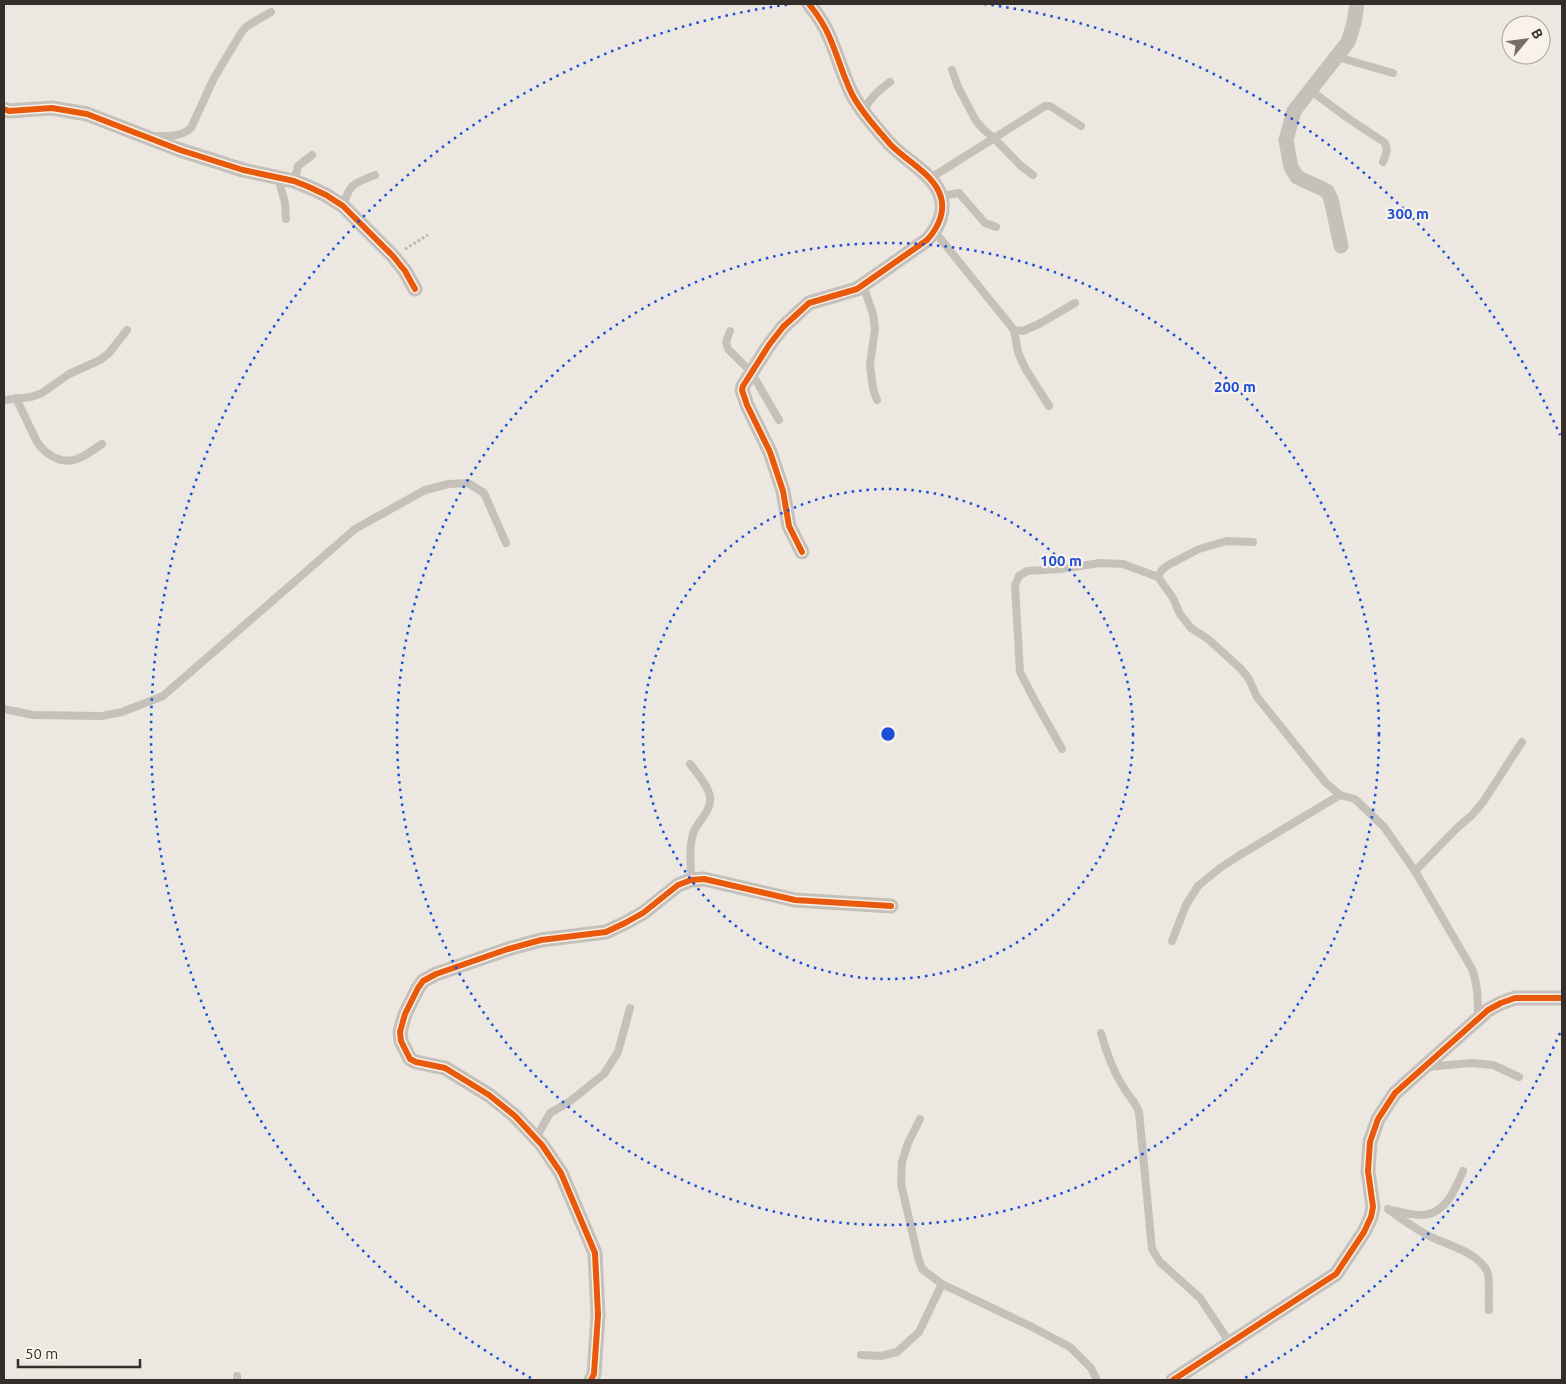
<svg xmlns="http://www.w3.org/2000/svg" width="1566" height="1384" font-family="Ubuntu,sans-serif">
  <rect width="100%" height="100%" fill="#ece7e1"/>
  <g fill="none" stroke-linecap="round" stroke-linejoin="round">
    <path stroke="#bdb8b3" stroke-width="3" stroke-dasharray="2.5 2.5" stroke-linecap="butt" d="M405,249L428,235"/>
    <g stroke="#c5c0ba" stroke-width="8">
      <path d="M1337,57L1393,73"/>
      <path d="M952,70L958,87L976,121L984,130L994,138L1020,165L1033,175"/>
      <path d="M1310,90L1349,119L1384,142C1389,149 1386,154 1383,162"/>
      <path d="M863,111C870,98 878,91 890,82"/>
      <path d="M155,136C168,136 181,137 191,128L214,78L241,33L247,26L271,12"/>
      <path d="M278,177L285,203L286,219"/>
      <path d="M929,179L1045,106H1050L1081,126"/>
      <path d="M294,181L298,166L312,155"/>
      <path d="M941,196L959,193L985,223L996,227"/>
      <path d="M343,206C350,183 353,184 375,175"/>
      <path d="M935,232L1014,330L1023,331L1039,324L1075,303"/>
      <path d="M863,285L873,314L875,329L870,365L873,389L877,400"/>
      <path d="M1014,330L1018,352L1025,368L1049,406"/>
      <path d="M730,331L726,342L728,349L751,372L779,420"/>
      <path d="M16,398L36,440C44,454 61,465 77,459C86,456 94,449 102,444"/>
      <path d="M4,400L31,397L42,393L69,374L100,360L109,353L127,330"/>
      <path d="M1253,542L1227,541L1199,549L1168,565L1161,571L1158,577L1173,598L1180,614L1191,628L1208,639L1241,669L1249,679L1257,697L1326,783L1340,795L1355,799L1384,827L1415,871L1472,969C1478,985 1478,1000 1478,1018"/>
      <path d="M4,709L33,715L102,716L122,712L163,696L355,529L425,490L449,484L468,483L484,493L506,543"/>
      <path d="M1062,749L1035,701L1020,672L1015,585L1019,576L1027,571L1060,569L1100,563L1123,564L1158,577"/>
      <path d="M690,764C697,773 708,785 710,797C712,809 700,820 695,829C688,844 691,864 691,880"/>
      <path d="M1415,871L1456,829L1472,815L1483,802L1522,742"/>
      <path d="M1172,941L1186,905L1198,886L1220,868L1240,855L1340,795"/>
      <path d="M1101,1033C1106,1051 1112,1069 1122,1085C1128,1095 1135,1102 1139,1112L1152,1249L1160,1262L1200,1298L1230,1343"/>
      <path d="M1427,1067L1471,1063L1493,1065L1519,1077"/>
      <path d="M920,1119L908,1143L902,1162L901,1184L918,1257L922,1269L942,1284L1030,1326L1070,1347L1091,1368L1097,1380"/>
      <path d="M536,1138L550,1113L569,1102L604,1074L618,1052L630,1008"/>
      <path d="M1388,1209C1400,1218 1413,1227 1427,1235C1444,1244 1482,1253 1488,1274C1490,1283 1488,1300 1489,1310"/>
      <path d="M1389,1210C1399,1211 1411,1215 1421,1215C1445,1215 1455,1190 1463,1171"/>
      <path d="M861,1355L881,1356L897,1352L919,1332L942,1284"/>
      <path d="M237,1376V1380"/>
    </g>
    <g stroke="#c5c0ba" stroke-width="15">
      <path d="M4,109L9,111L52,108L87,114L180,150L243,170L294,181L309,187L326,195L343,206L393,256L405,271L415,289"/>
      <path d="M1341,246L1331,199L1327,191L1297,177L1291,167L1286,140L1294,111L1348,42L1354,23L1357,4"/>
      <path d="M802,552L789,526L783,491L770,452L747,405L742,390L743,386L769,345L783,327L809,303L857,289L927,240C939,227 947,209 939,192C931,173 904,159 890,144C877,129 863,114 853,96C843,77 838,56 829,36C824,24 817,14 809,4"/>
      <path d="M591,1380L594,1374L598,1315L595,1253L561,1173L542,1145L515,1116L489,1095L445,1068L416,1062L410,1059L401,1041L400,1032L405,1014L418,988L423,981L436,974L508,949L541,940L606,932L625,923L643,913L678,885L691,880L704,879L795,900L891,906"/>
      <path d="M1173,1380L1336,1274L1364,1232L1371,1217L1373,1207L1368,1171L1370,1142L1378,1119L1395,1093L1488,1010L1501,1003L1515,998H1562"/>
    </g>
    <defs>
      <g id="cycleway">
        <path d="M4,109L9,111L52,108L87,114L180,150L243,170L294,181L309,187L326,195L343,206L393,256L405,271L415,289"/>
        <path d="M802,552L789,526L783,491L770,452L747,405L742,390L743,386L769,345L783,327L809,303L857,289L927,240C939,227 947,209 939,192C931,173 904,159 890,144C877,129 863,114 853,96C843,77 838,56 829,36C824,24 817,14 809,4"/>
        <path d="M591,1380L594,1374L598,1315L595,1253L561,1173L542,1145L515,1116L489,1095L445,1068L416,1062L410,1059L401,1041L400,1032L405,1014L418,988L423,981L436,974L508,949L541,940L606,932L625,923L643,913L678,885L691,880L704,879L795,900L891,906"/>
        <path d="M1173,1380L1336,1274L1364,1232L1371,1217L1373,1207L1368,1171L1370,1142L1378,1119L1395,1093L1488,1010L1501,1003L1515,998H1562"/>
      </g>
    </defs>
    <use href="#cycleway" stroke="#f8f2e9" stroke-width="9"/>
    <use href="#cycleway" stroke="#e8590c" stroke-width="6"/>
  </g>
  <g fill="none" stroke="#1d4ed8" stroke-width="2.5" stroke-dasharray="2.5 5">
    <circle cx="888" cy="734" r="245"/>
    <circle cx="888" cy="734" r="491"/>
    <path d="M1560 1033A736 736 0 0 1 1245 1378M531 1378A736 736 0 0 1 792 4M984 4A736 736 0 0 1 1560 435"/>
  </g>
  <circle cx="888" cy="734" r="8" fill="#1d4ed8" stroke="#f8f2e9" stroke-width="2.5"/>
  <g font-size="15" text-anchor="middle" font-weight="bold" fill="#1d4ed8" stroke="#f8f2e9" stroke-width="4.5" stroke-linejoin="round" paint-order="stroke">
    <text x="1408" y="219">300 m</text>
    <text x="1235" y="392">200 m</text>
    <text x="1061" y="566">100 m</text>
  </g>
  <rect width="1566" height="1384" fill="none" stroke="#352d29" stroke-width="10"/>
  <g transform="translate(1526 40) rotate(61)"><circle r="24" fill="#f8f2e9" stroke="#aaa39c"/>
  <path d="M0-4L9 19L0 12L-9 19Z" fill="#756e69"/>
  <text y="-8" font-size="14" font-weight="bold" text-anchor="middle" fill="#352d29">B</text>
  </g>
  <path d="M18 1359v8h122v-8" fill="none" stroke="#352d29" stroke-width="2.5"/>
  <text x="25" y="1359" font-size="15" fill="#352d29" stroke="#f8f2e9" stroke-width="4" paint-order="stroke">50 m</text>
</svg>
